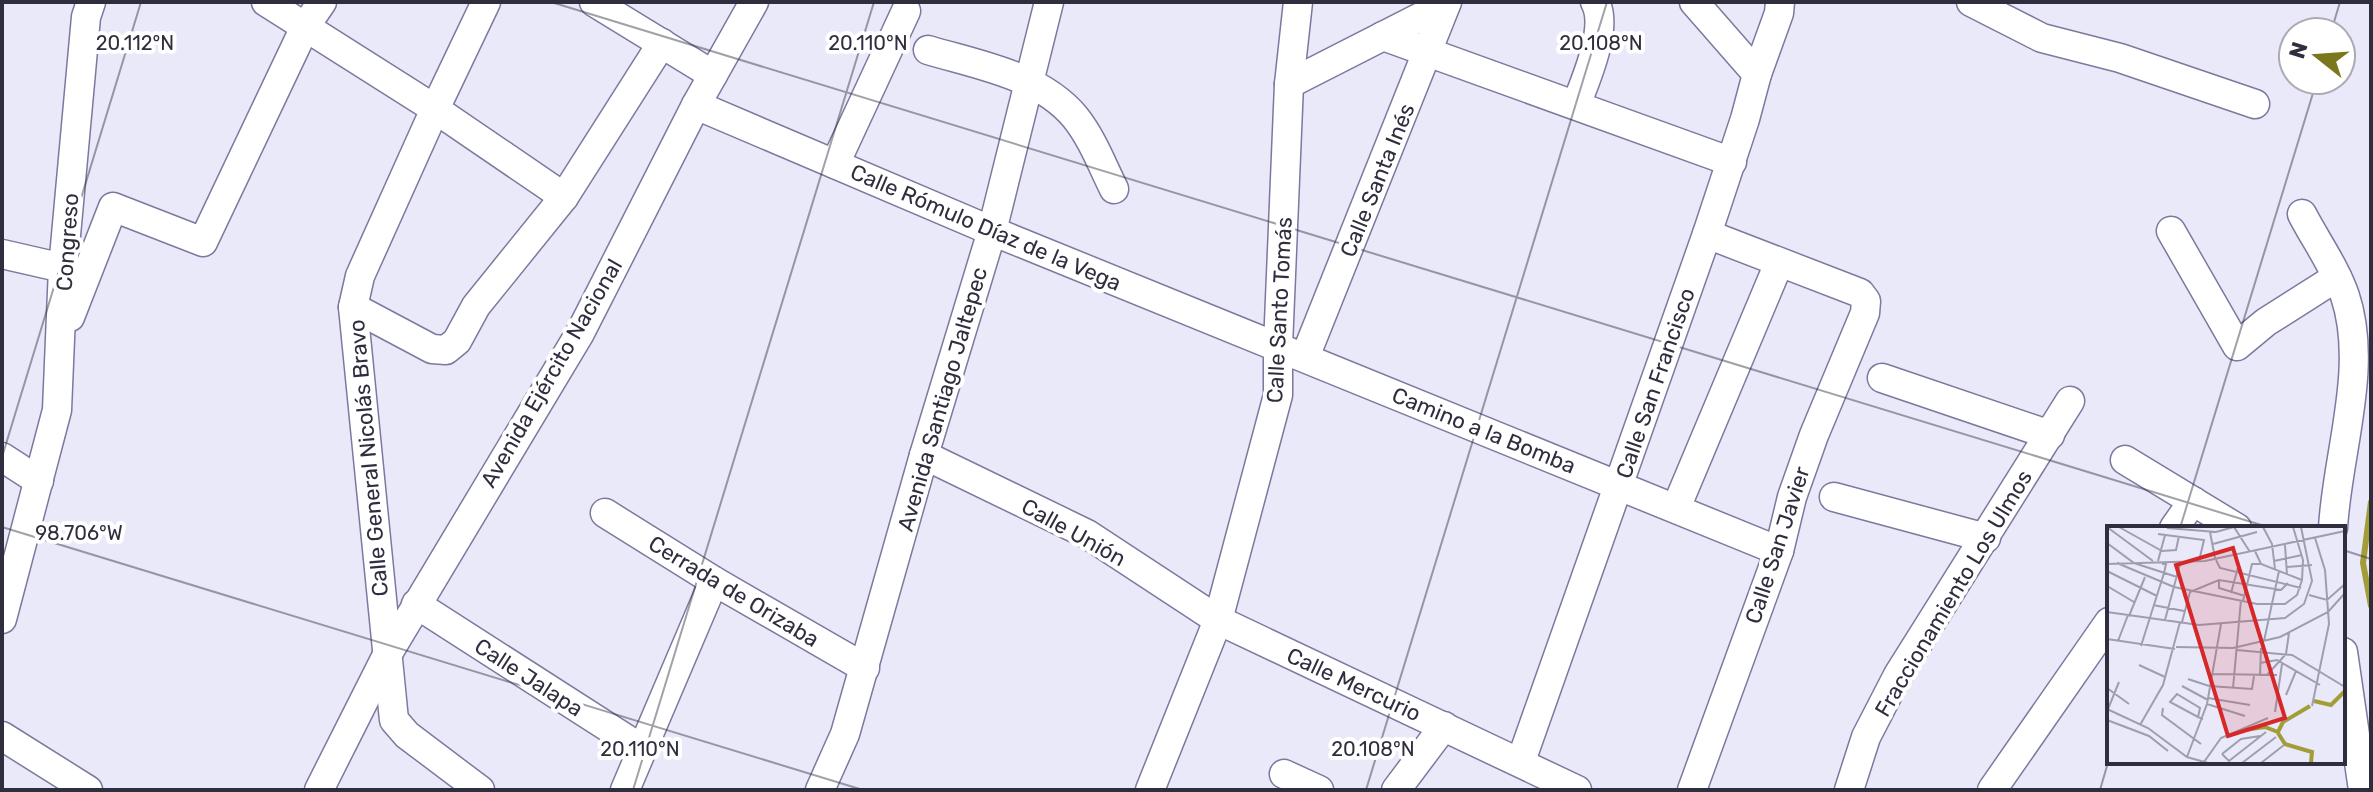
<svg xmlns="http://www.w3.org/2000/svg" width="2373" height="792" font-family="Rubik,sans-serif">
  <rect width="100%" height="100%" fill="#e9e9fa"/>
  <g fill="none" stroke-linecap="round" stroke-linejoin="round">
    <path stroke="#a29d39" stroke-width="6" d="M2371,502L2363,563L2371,606"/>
    <defs>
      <g id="minor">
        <path d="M266,2L435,109L564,197"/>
        <path d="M594,2L713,75"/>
        <path d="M1694,2L1757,74"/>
        <path d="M1971,2L2042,38L2120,58L2255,104"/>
        <path d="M1383,36L1732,162"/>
        <path d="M928,50C978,65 1040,75 1075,117C1092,138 1102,165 1114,189"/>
        <path d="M1289,84L1446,4"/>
        <path d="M696,105L992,231L1779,551"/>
        <path d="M1576,105C1586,79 1609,27 1595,2"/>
        <path d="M835,164L906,11"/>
        <path d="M2302,214C2316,241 2335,267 2345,296C2369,368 2337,454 2333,528"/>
        <path d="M2171,231L2237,346L2266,322L2337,277"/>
        <path d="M2,254L63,268"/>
        <path d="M353,307L432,349L446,350L457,341L476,306L564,197L662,43"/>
        <path d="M70,317L113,207L203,242L305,27L322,2"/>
        <path d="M1305,357L1447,2"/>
        <path d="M1882,378L2050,435"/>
        <path d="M924,455L1087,534L1218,620L1577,790"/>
        <path d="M2,457L39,481"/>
        <path d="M2125,460L2237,528"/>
        <path d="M1834,497L1986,538"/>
        <path d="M1676,508L1779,263"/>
        <path d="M605,513L714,581L865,668"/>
        <path d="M2174,528L2193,501"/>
        <path d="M416,604L642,749"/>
        <path d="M2,619L57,410L63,268L86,17L91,2"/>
        <path d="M2343,652L2363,790"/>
        <path d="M2,736L88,790"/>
        <path d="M1521,761L1707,234L1745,119L1757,74L1779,13L1780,2"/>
        <path d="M1284,774L1319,790"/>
        <path d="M319,790L387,655L580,333L696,105L754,2"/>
        <path d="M480,790L407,735L394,720L353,307L360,276L435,109L486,2"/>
        <path d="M625,790L714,581"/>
        <path d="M820,790L845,734L924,455L992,231L1049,2"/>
        <path d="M1150,790L1218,620L1278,395V346L1289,84L1298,2"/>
        <path d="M1396,790L1444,726"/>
        <path d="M1692,790L1779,551L1792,497L1814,435L1865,313L1866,301L1860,293L1707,234"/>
        <path d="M1849,790L1866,737L1898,675L2070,401"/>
        <path d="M1992,790L2109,622"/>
      </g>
    </defs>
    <use href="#minor" stroke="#7b799e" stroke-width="31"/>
    <use href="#minor" stroke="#fff" stroke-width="28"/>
  </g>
  <path fill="none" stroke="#2f2e3e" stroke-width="2" stroke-opacity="0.45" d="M551,2L2271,528M2331,32L2340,2M2,457L141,2M2,527L863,790M2180,528L2317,80M2343,550L2371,559M633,790L874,2M1366,790L1607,2M2100,790L2109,759"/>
  <g text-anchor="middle" stroke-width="8" stroke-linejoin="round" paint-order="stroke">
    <g font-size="22" fill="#2f2e3e" stroke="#fff">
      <text transform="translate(1377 180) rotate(-68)" y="8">Calle Santa Inés</text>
      <text transform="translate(986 227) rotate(23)" y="8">Calle Rómulo Díaz de la Vega</text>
      <text transform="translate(67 242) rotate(-86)" y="8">Congreso</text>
      <text transform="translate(1279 310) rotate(-87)" y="8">Calle Santo Tomás</text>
      <text transform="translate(551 373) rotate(-60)" y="8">Avenida Ejército Nacional</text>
      <text transform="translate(1655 383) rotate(-71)" y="8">Calle San Francisco</text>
      <text transform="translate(942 399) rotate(-74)" y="8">Avenida Santiago Jaltepec</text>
      <text transform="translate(1484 430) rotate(22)" y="8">Camino a la Bomba</text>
      <text transform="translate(368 458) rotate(-95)" y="8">Calle General Nicolás Bravo</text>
      <text transform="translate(1074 532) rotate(29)" y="8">Calle Unión</text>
      <text transform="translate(1777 545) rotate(-72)" y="8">Calle San Javier</text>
      <text transform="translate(734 591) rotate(31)" y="8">Cerrada de Orizaba</text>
      <text transform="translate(1953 593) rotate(-59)" y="8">Fraccionamiento Los Ulmos</text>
      <text transform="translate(529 677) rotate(33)" y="8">Calle Jalapa</text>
      <text transform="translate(1354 684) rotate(25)" y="8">Calle Mercurio</text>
    </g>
  </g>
  <g transform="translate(2107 526)">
    <rect width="238" height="238" fill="#e9e9fa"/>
    <path fill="none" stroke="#a29d39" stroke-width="4" d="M207,175L224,179L238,165M138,204L158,201L171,206L176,196L203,180M171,207L178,218L205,226L204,237"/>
    <path fill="none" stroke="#9f9eaf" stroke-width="2" d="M0,1L46,35M12,1L55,25L69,24L72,10M127,1L143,26M156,1L165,18L168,43M60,2L109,6L127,1M103,6L108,32M51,8L97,14L92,35M0,17L27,37L70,51M106,18L150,6M178,19L180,49M148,25L154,38L195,54M109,34L113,42L194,62M51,35L58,9M167,35L195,29M10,37L67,61L150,78H178L190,69L195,54L196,34L186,1M0,38L98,35L238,5M180,41L205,39M0,45L50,70M112,55V62L138,70M0,60L27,76M124,67L132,38M202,69L220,74L238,58M136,75L145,38H153M46,79L77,85M0,86L92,99L178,92L197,78L205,55L194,1M22,90L38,51M58,94L73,38M75,96L83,66L112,54L174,64L181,57M0,113L68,123M11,115L21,89M157,115L172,45M34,120L57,47L59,38H55M69,121L126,122L173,111L221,86L238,67M130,124L185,129L238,161M153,137L170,134L213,159M32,139L58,151M105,148L170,149M160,149L179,128L182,107M153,150L154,122M81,153L102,160L145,163L147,150M75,160L101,174M0,162L22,178M126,162L134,74M179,169L189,145M101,172L143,179M100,178L138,190M205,180L222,98L218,44L208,12M56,182L55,189L94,218M0,183L41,202L80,231L101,237M1,183L12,156M168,186L175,138M91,191L93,182L70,168L63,176L91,191L96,193M0,194L42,210L61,225M33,199L56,159L73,96M115,228L122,235L159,206M115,228L134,213L153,210M80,231L100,178L114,98M97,236L114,212L161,192M135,237L169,211M154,237L177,219"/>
    <path fill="#d62828" fill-opacity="0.15" stroke="#d62828" stroke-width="4" d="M126,22L178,192L121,210L69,39Z"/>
    <rect width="238" height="238" fill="none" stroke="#2f2e3e" stroke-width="4"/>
  </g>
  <g font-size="20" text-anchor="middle" fill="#2f2e3e" stroke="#fff" stroke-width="8" stroke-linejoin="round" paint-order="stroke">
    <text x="135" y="50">20.112°N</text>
    <text x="868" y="50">20.110°N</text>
    <text x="1601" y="50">20.108°N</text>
    <text x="79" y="540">98.706°W</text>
    <text x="640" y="756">20.110°N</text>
    <text x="1373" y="756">20.108°N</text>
  </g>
  <rect width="2373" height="792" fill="none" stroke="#2f2e3e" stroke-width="8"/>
  <g transform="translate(2317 56) rotate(287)"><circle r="38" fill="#ffffff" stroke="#acabb2" stroke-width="2"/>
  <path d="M0-6L14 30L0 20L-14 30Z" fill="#7b771c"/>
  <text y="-12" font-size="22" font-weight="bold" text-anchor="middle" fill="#2f2e3e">N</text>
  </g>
</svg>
